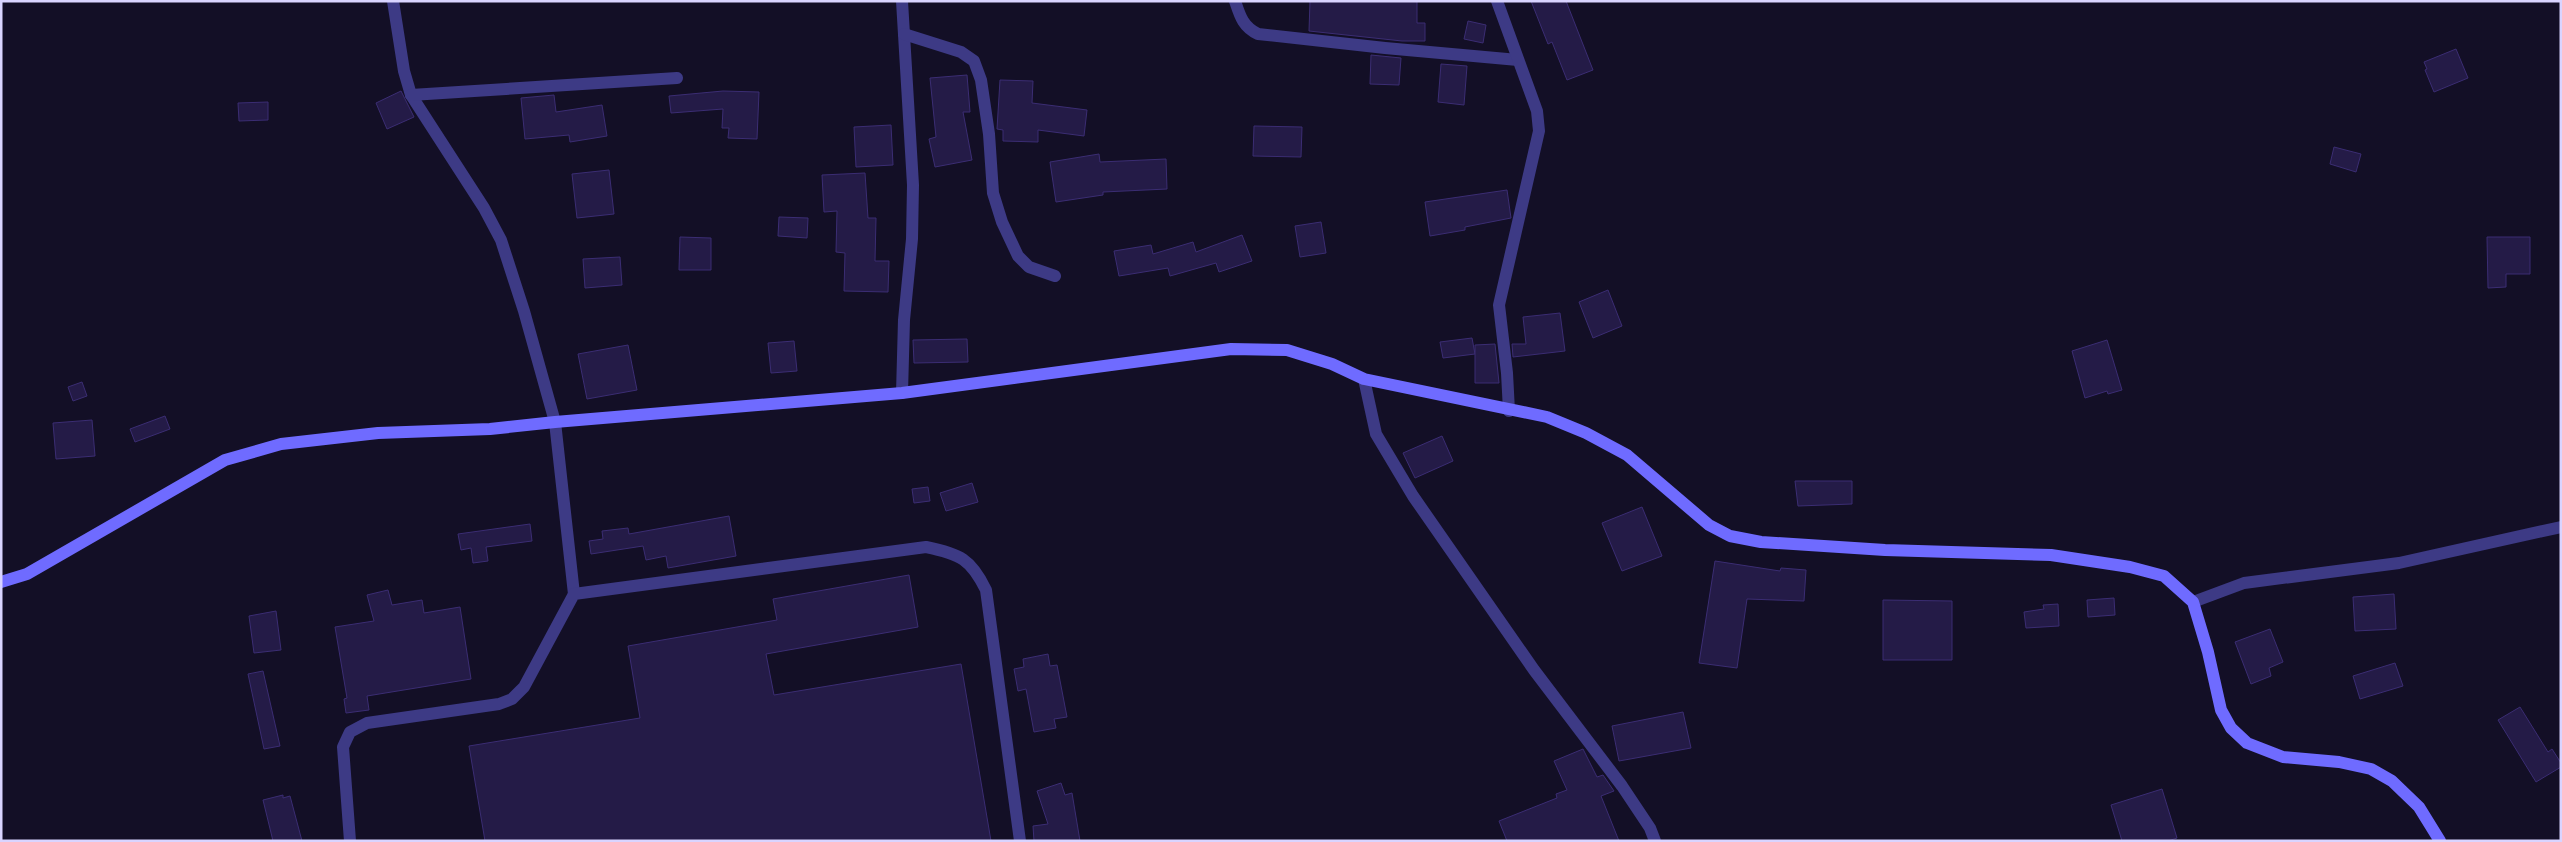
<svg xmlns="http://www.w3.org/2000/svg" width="2562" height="842" font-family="'Open Sans',sans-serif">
  <rect width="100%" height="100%" fill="#130f26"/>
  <g fill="#241b47" stroke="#3b2d73">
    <path d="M1310,1H1417V23H1425V41H1402L1309,31Z"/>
    <path d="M1531,1H1566L1593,70L1567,80L1552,42L1548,44Z"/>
    <path d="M1468,21L1486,25L1483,43L1464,39Z"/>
    <path d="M2456,49L2468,78L2434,92L2425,70L2427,69L2424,62Z"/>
    <path d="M1371,55L1401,58L1399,85L1370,84Z"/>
    <path d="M1441,64L1467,66L1464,105L1438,102Z"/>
    <path d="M967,75L970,112H963L972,160L935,167L929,139L936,137L930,78Z"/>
    <path d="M1000,80L1033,81L1032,103L1087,110L1084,136L1038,130V142L1003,141V130L997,129Z"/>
    <path d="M401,91L414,117L387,129L376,103Z"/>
    <path d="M723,91L759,92L757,139L728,138L729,128H722L723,109L671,113L669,96Z"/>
    <path d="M554,95L556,112L602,105L607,136L570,142L569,135L525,139L521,98Z"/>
    <path d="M268,102V120L239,121L238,103Z"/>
    <path d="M891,125L893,165L856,167L854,127Z"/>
    <path d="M1254,126L1302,127L1301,157L1253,156Z"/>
    <path d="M2334,147L2361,154L2356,172L2330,164Z"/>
    <path d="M1099,154L1100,162L1166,159L1167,189L1103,192V195L1056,202L1050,162Z"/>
    <path d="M609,170L614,214L577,218L572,174Z"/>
    <path d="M865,173L868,218H876L875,261H889L888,292L844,291L845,253L836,252L837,211L824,212L822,175Z"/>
    <path d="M1507,190L1511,218L1465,227V230L1430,236L1425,202Z"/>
    <path d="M779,217L808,218L807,238L778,236Z"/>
    <path d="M1321,222L1326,253L1300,257L1295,226Z"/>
    <path d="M1242,235L1252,261L1219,272L1216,263L1170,276L1168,268L1119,276L1114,251L1151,245L1153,254L1193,242L1196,252Z"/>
    <path d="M680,237L711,238V270H679Z"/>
    <path d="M2487,237H2530V274H2506V287L2488,288Z"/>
    <path d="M620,257L622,285L585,288L583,259Z"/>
    <path d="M1608,290L1622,326L1593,338L1579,302Z"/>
    <path d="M1560,313L1565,351L1513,357L1512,344H1526L1523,317Z"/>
    <path d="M1472,338L1475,354L1443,358L1440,342Z"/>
    <path d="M967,339L968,362L914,363L913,340Z"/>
    <path d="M2107,340L2122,390L2108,394L2107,391L2085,398L2072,351Z"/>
    <path d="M794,341L797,371L771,373L768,343Z"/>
    <path d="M1495,344L1499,383H1475V345Z"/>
    <path d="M628,345L637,390L587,399L578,354Z"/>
    <path d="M82,382L87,396L73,401L68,387Z"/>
    <path d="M165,416L170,429L135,442L130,429Z"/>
    <path d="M92,420L95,456L56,459L53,423Z"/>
    <path d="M1442,436L1453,461L1415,478L1403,453Z"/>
    <path d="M1795,481H1852V504L1798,506Z"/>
    <path d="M972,483L978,502L946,511L940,493Z"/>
    <path d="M928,487L930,501L914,503L912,489Z"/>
    <path d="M1642,507L1662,556L1622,571L1602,523Z"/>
    <path d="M729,516L736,556L668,568L666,556L646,560L643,546L591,554L589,541L603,539L602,531L628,528L629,534Z"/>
    <path d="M530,524L532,541L486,547L488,561L473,563L471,548L461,550L458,534Z"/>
    <path d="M1715,561L1780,571L1781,568L1806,570L1804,601L1747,599L1737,668L1699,663Z"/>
    <path d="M909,575L918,627L766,654L774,695L961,664L991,841H485L469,746L640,718L628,646L777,620L773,599Z"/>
    <path d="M388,590L392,605L422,600L424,613L460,607L471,679L367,696L369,710L346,713L344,699L347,698L335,627L374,621L367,595Z"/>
    <path d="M2394,594L2396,629L2355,631L2353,597Z"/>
    <path d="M2114,598L2115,615L2088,617L2087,600Z"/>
    <path d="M1883,600L1952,601V660H1883Z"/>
    <path d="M2058,604L2059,626L2026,628L2024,612L2044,609L2043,605Z"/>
    <path d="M276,611L281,650L254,653L249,616Z"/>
    <path d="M2270,629L2283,662L2269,668L2271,676L2251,684L2235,642Z"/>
    <path d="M1048,654L1050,666L1057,665L1067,717L1054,719L1056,728L1034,732L1026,689L1018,691L1014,669L1024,667L1023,659Z"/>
    <path d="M2395,663L2403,686L2360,699L2353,676Z"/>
    <path d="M263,671L280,746L264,749L248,674Z"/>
    <path d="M2520,707L2548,752L2552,749L2561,763V767L2536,782L2498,720Z"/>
    <path d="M1683,712L1691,748L1619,761L1612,726Z"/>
    <path d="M1583,749L1597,777L1603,775L1614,791L1601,796L1619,841H1507L1499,821L1557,798L1556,794L1567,790L1554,761Z"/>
    <path d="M1061,783L1065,795L1072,793L1080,841H1034L1033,826L1048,824L1037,791Z"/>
    <path d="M2162,789L2177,838L2168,841H2122L2111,805Z"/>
    <path d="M283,795V798L290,796L302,841H273L263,800Z"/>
  </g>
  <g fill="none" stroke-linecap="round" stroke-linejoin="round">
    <g stroke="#3d3a85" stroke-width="12">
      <path d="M393,1L404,71L411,95L484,208L501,240L524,311L555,422L574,594"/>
      <path d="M902,1L913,185L912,239L904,320L902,393"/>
      <path d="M1235,1C1240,16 1243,27 1258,34L1385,48L1518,60"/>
      <path d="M1497,1L1537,111L1539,131L1499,305L1507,373L1509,411"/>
      <path d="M904,34L961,52L974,61L981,80L989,134L993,193L1002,222L1018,256L1029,267L1055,276"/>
      <path d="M411,95L677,78"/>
      <path d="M1364,379L1376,434L1413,496L1534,670L1622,786L1650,828L1655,841"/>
      <path d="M2193,602L2244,583L2399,563L2561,527"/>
      <path d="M350,841L343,747L350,732L367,723L499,704L512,699L524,687L574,594L926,547C960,554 971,559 986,590L1020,841"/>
    </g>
    <path stroke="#6f6bff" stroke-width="12" d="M1,582L27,574L225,460L281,444L378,433L490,429L555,422L902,393L1231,349L1287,350L1332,364L1364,379L1547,417L1586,433L1627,455L1709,525L1730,536L1761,542L1885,550L2051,555L2130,567L2164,576L2193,602L2208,652L2221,710L2231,728L2247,743L2283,757L2339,762L2371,769L2392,781L2419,807L2440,841"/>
  </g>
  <rect width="2562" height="842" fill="none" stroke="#d9d4ff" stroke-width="5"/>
</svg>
